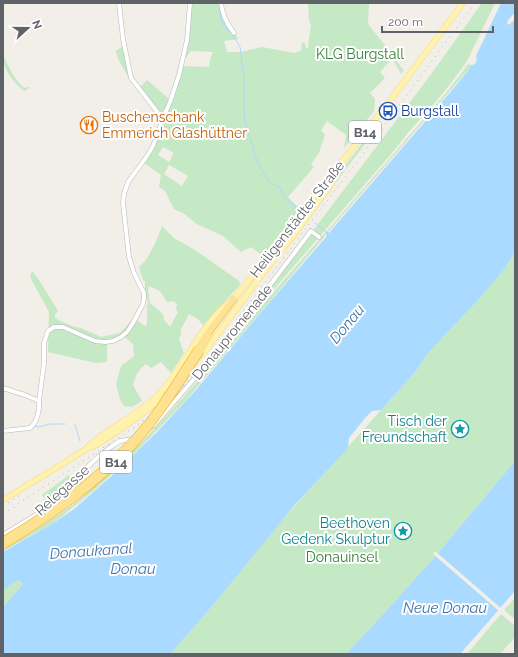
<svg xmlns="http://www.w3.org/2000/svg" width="518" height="657" font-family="Raleway,sans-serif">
  <rect width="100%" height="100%" fill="#f1efe8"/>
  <g fill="#c5e8c5" fill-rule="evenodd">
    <path d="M191,3H221V6L238,39L224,41L227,52H241L262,47L294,53L301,51L302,42L305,43L306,48H308L311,25L309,21L308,3H369L368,24L395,58L400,66L404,70L401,74L392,58L380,72L385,78L370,93L375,99L374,111L344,148L346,135L327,121L321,131L325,134L319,153L311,164L314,167L288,197L300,209L263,256L251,247L241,252L223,236L197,224L183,213L174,209L165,191L159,187L161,175L144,163L152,152L163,129L162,127L172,103L173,88L180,59L188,42ZM191,51L213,52L210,60L209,67L182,66L183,61ZM163,147L174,153L169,162L158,155ZM169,165L188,176L182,186L164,174Z"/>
    <path d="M482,3H495L468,59L460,71L439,98L411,129L391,154L255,311L254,310V309L432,73Z"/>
    <path d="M123,46L130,80L118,59L116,51Z"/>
    <path d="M3,55C9,67 14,79 24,88L28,87L29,88L24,91C13,82 3,70 3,55Z"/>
    <path d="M468,64L471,65L466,72L328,232L327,231L441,99L461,74Z"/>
    <path d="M147,80L169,99L168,105L162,115L160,114L139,89Z"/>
    <path d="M379,122L380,124L330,190L329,189L343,168Z"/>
    <path d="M162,226L174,238L195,250L239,281L240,285L203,325L198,319L189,314L181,329V334L179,339L184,353L171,373L161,362L151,368L146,364C137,371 136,375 133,385L142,401L132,407L124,406L120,399L116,384L121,366L134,356L133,344L125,337L107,345V362L96,363L48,352L49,312L30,277L32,271L39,280L58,311L55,314V317L58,320L75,327L81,328L101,337L120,333L131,321L132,325L137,320L144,326L147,325V306L148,303L145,290V281L143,280L139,267C150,258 157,240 162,226ZM149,286L160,291L167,302L174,301L177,305L176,309L178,312L170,327L164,320L163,314L150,303L148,291Z"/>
    <path d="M325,233V236L186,400L132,456L93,491L52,524L3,551V550C29,534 55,519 79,500C138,451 188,393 238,334C266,300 296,267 325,233Z"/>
    <path d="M515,252V461L432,560L386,611L346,654H170L208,611L269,535L416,371L428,353L479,299L503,271Z"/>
    <path d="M69,475L72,479L48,503L42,495Z"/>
    <path d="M18,580L21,582V586L3,607V590Z"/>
    <path d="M515,598V618L513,617H512L504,610Z"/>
    <path d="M501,614L515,626V637L500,654H467Z"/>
  </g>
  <g fill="#aadaff">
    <path d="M501,3H515V12L508,20L507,23L509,25L515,19V252L503,271L479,299L428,353L416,371L381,410L372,411L366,417L349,438L348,448L294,506L208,611L170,654H3V607L21,586L22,584L20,581L18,580L3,590V552L52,524L74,509L116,472L157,432L196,390L262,311L327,236L325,233L327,231L329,233L447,96L467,72L471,65C476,65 478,60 476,56Z"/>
    <path d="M515,461V591L460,654H346L386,611L432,560Z"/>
  </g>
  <path fill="#f1efe8" d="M435,551L502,609L500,612L433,554Z"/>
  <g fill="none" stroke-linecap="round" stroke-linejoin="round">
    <g stroke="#aadaff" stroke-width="1">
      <path d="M219,9L221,21L224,26L233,35L240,47L244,79V112L245,122L257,161L268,181L280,188L283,197L290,202L298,210"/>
      <path d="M315,223L327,233"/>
      <path d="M75,425L80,441"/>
      <path d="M35,426L38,427L50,424H65"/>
    </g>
    <defs>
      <g id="minor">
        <path d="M119,3L123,39L131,78L162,118"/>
        <path d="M221,3C222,15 227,24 234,33"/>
        <path d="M3,388L25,395L39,401"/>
        <path d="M153,426L229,339L311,231L319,237"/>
        <path d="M3,431L30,428C37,423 40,409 39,401L44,363V343L48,331L54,327H63L95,341L105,342L113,341L121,337L127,332L133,323L143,304L144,298V293L134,273L129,257L123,203L124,194L128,182L145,159L152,148L159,131L162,118L166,111L170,102L179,75L187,40L190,3"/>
        <path d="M3,535L44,510L55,497L98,457L112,446L120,441L134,439"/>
      </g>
      <g id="major">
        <path d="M202,355L260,277L294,235L332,183L337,172"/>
        <path d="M86,449C108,427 138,416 159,394C181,371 193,341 214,317C220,310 227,304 234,299L389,102L463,3"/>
        <path d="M3,500L64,463L86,449L98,444L128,424L168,394"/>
      </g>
      <g id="highway">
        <path d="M198,348L206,336L234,299"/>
        <path d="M201,351L210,336"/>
      </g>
    </defs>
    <use href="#minor" stroke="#b5b8bc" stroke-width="5"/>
    <use href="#major" stroke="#f2c960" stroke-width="6"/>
    <use href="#highway" stroke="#f9ab00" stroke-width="7"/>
    <use href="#minor" stroke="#fff" stroke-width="4"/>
    <use href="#major" stroke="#fff2af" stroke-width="5.5"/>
    <use href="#highway" stroke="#fde293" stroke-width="6"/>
    <g stroke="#b6b7b8" stroke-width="1" stroke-dasharray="1 5" stroke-linecap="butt">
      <path d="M3,506L22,494"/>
      <path d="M3,514L139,424L166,403L186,383L206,359L234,323L381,130L475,3"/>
    </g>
    <defs>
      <g id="highway-bridge">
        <path d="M3,540C54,510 109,470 147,424C166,400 181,373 198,348"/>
        <path d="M3,546C49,518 96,486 133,446C159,417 180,384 201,351"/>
      </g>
    </defs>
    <use href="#highway-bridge" stroke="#f9ab00" stroke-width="7" stroke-linecap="butt"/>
    <use href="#highway-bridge" stroke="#fde293" stroke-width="6"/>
  </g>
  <defs>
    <symbol id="bus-ring" viewBox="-11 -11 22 22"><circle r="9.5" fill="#fff" stroke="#1a4fb4" stroke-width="1.5"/><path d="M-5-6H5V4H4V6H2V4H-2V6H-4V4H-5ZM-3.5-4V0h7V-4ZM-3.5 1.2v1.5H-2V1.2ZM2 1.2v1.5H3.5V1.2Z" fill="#1a4fb4"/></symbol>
    <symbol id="restaurant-ring" viewBox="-11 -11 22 22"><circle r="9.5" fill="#fff" stroke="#e8710a" stroke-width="1.5"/><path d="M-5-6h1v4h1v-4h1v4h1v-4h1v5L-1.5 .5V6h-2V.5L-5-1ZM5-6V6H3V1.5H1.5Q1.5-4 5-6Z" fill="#e8710a"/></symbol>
    <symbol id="sight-ring" viewBox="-11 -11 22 22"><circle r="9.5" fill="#fff" stroke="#0f9aa8" stroke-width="1.5"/><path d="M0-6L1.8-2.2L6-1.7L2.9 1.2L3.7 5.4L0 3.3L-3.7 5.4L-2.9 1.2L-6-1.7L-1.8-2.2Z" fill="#0f9aa8"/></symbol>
  </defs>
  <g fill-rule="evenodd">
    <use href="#bus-ring" x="378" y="101" width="20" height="20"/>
    <use href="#restaurant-ring" x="79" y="115" width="20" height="20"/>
    <use href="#sight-ring" x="450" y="419" width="20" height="20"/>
    <use href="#sight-ring" x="393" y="521" width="20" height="20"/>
  </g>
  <g text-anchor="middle" stroke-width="4" stroke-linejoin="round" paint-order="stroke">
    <g fill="#fff" stroke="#8f9295" stroke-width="1">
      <rect x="349" y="121" width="32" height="22" rx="3"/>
      <rect x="100" y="451" width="32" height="22" rx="3"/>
    </g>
    <g font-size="13" font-weight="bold" fill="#5f6368">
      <text x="365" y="137">B14</text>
      <text x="116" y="467">B14</text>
    </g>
    <g font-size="14" fill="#348238" stroke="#fff">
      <text x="360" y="59">KLG Burgstall</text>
      <text x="342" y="562">Donauinsel</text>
    </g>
    <g font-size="14" fill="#164399" stroke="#fff" text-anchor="start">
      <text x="401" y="116">Burgstall</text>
    </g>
    <g font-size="14" fill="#c56008" stroke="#fff" text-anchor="start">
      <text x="102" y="122">Buschenschank<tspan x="102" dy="16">Emmerich Glashüttner</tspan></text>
    </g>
    <g font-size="14" fill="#5f6368" stroke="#fff">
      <text transform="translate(297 219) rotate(-52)" y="5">Heiligenstädter Straße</text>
      <text transform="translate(232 332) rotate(-51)" y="5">Donaupromenade</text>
      <text transform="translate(62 490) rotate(-42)" y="5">Relegasse</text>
    </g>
    <g font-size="14" fill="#0d838f" stroke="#fff" text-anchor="end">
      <text x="447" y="426">Tisch der<tspan x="447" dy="16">Freundschaft</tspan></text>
      <text x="390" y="528">Beethoven<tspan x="390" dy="16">Gedenk Skulptur</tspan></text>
    </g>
    <g font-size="15" font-style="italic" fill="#4174aa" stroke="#fff">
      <text transform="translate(347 324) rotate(-50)" y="5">Donau</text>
      <text transform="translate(91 551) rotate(-4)" y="5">Donaukanal</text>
      <text x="133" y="574">Donau</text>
      <text x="445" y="613">Neue Donau</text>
    </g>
  </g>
  <rect width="518" height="657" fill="none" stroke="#5f6368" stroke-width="8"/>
  <g transform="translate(28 28) rotate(69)" stroke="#ffffff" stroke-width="3" paint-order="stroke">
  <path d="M0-3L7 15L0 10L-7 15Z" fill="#5f6368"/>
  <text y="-6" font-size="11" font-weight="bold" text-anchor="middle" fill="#5f6368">N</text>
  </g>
  <path d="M382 26v6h111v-6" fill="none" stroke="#5f6368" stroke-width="2"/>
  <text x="388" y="26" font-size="12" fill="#5f6368" stroke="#ffffff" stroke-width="3" paint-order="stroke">200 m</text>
</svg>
